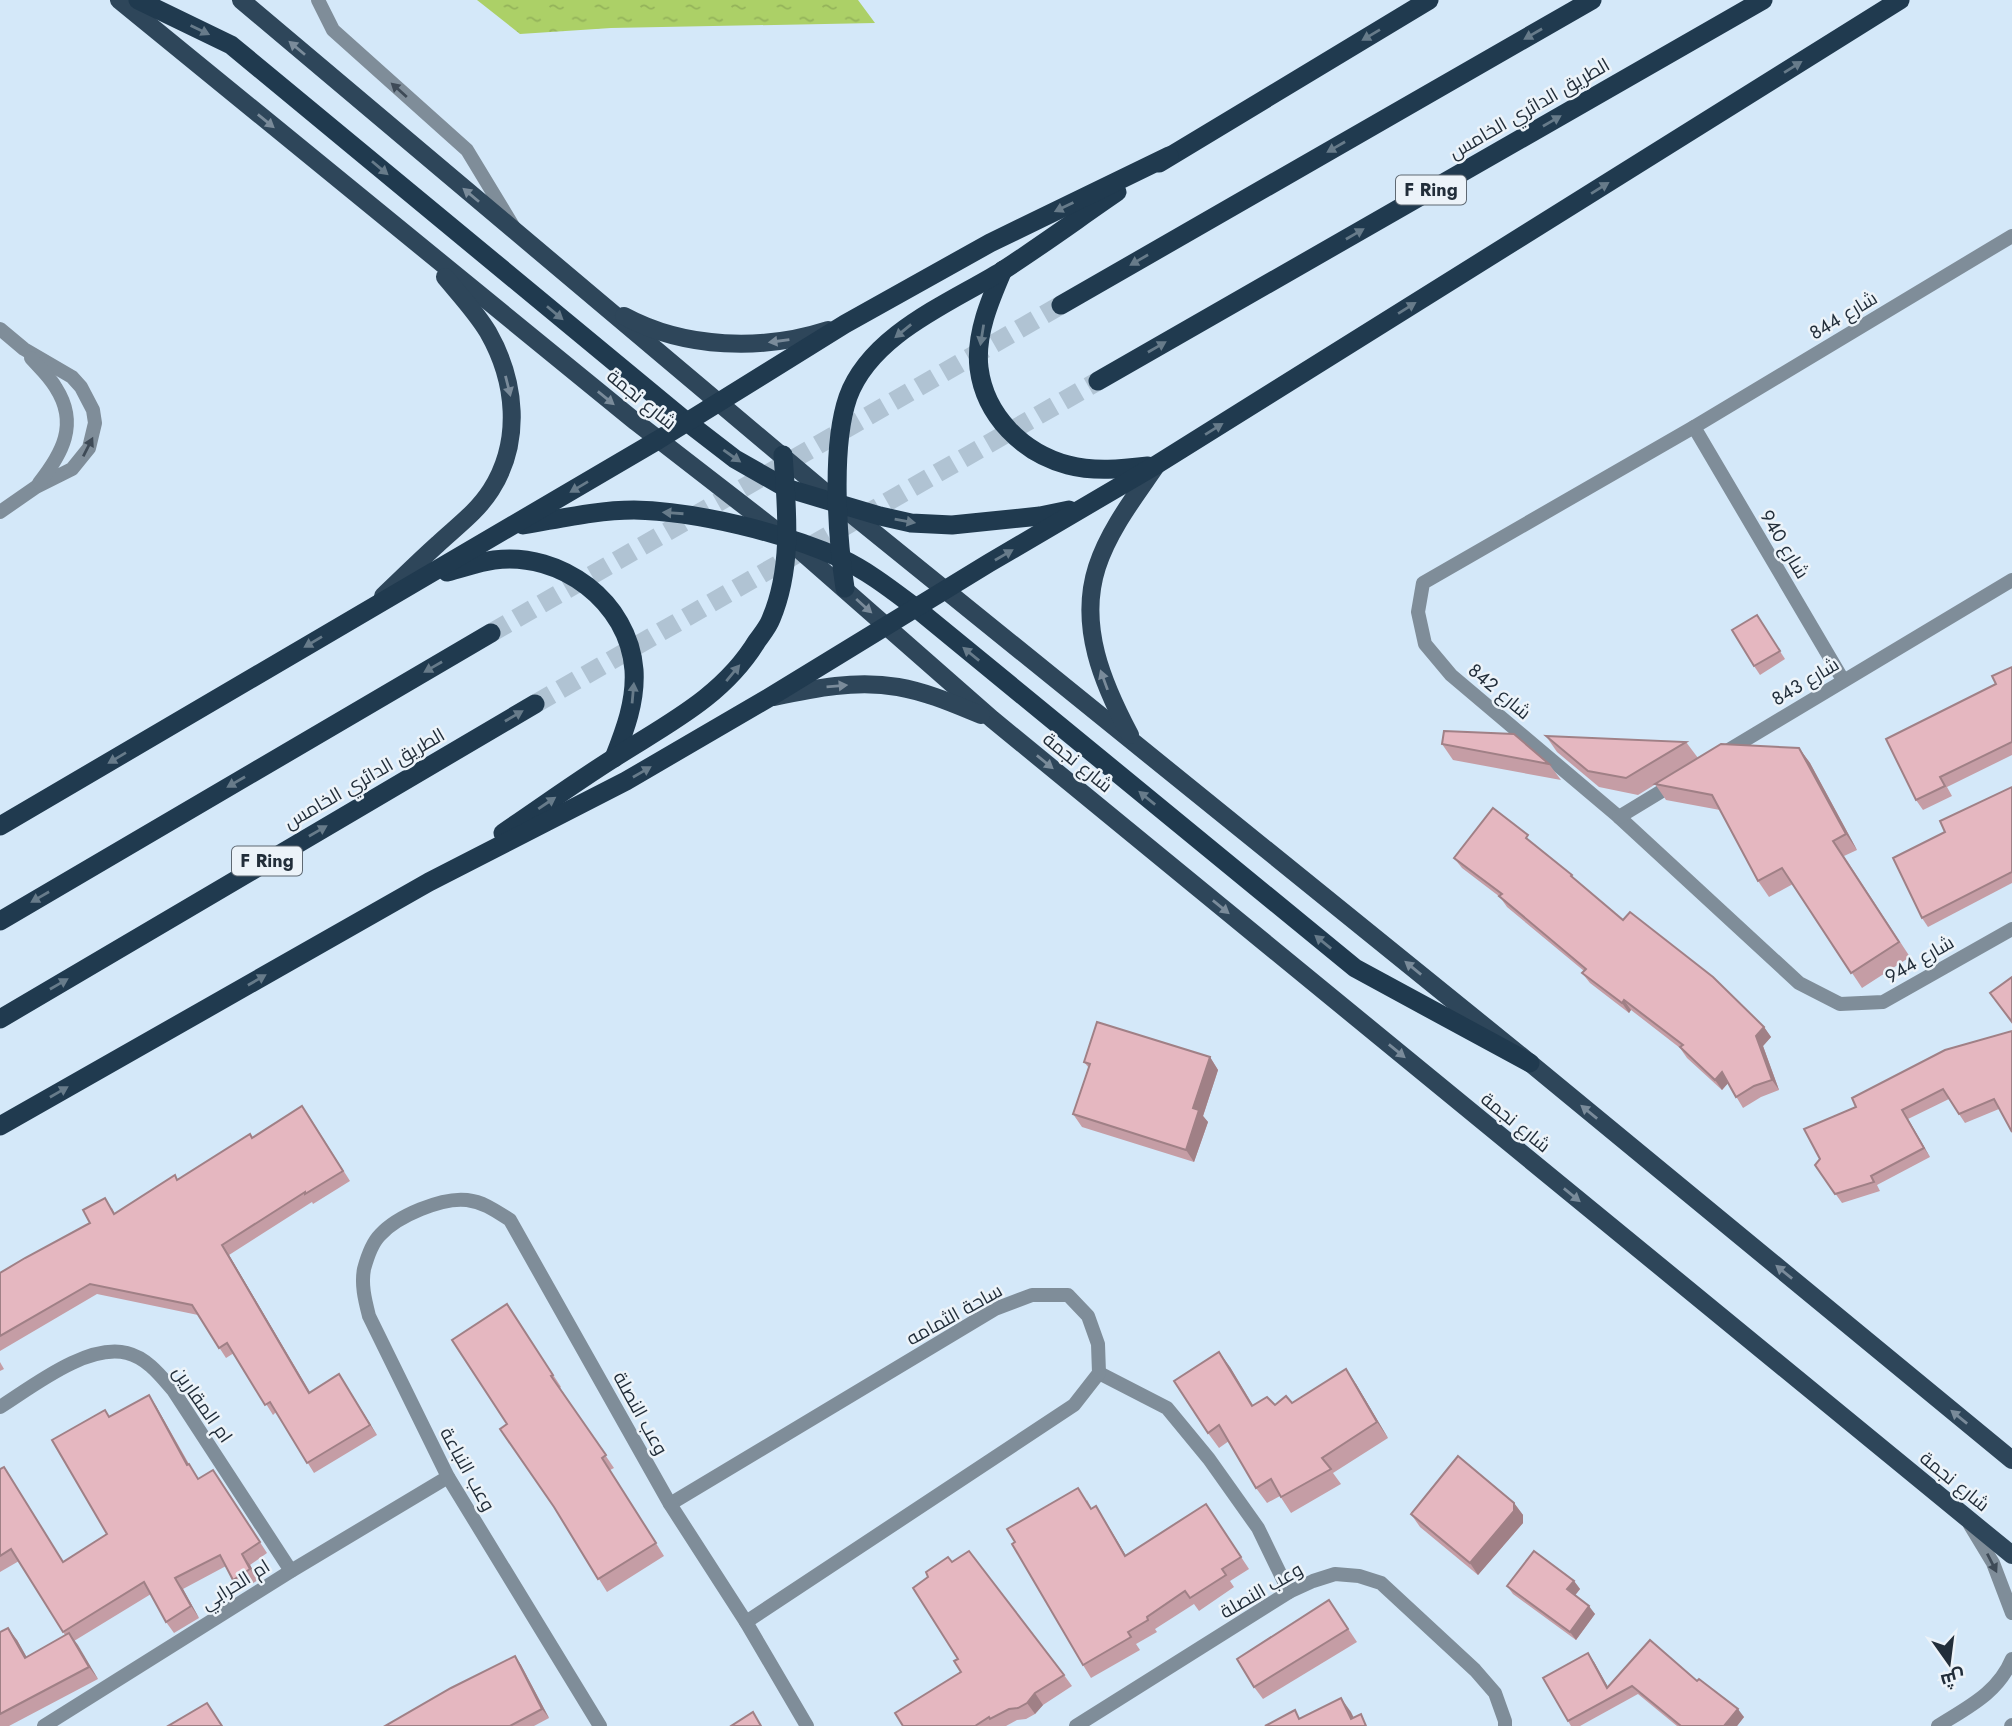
<svg xmlns="http://www.w3.org/2000/svg" width="2012" height="1726" font-family="Jost,Cairo,sans-serif">
  <defs>
    <pattern id="water-ripples" width="26" height="14" patternUnits="userSpaceOnUse" patternTransform="scale(1.75)"><rect width="26" height="14" fill="#acd067"/><path d="M2 4q2-2 4 0t4 0M15 11q2-2 4 0t4 0" fill="none" stroke="#94b35a"/></pattern>
  </defs>
  <rect width="100%" height="100%" fill="#d4e8f9"/>
  <path fill="url(#water-ripples)" d="M477,0H858L875,23L611,28L520,34Z"/>
  <g fill="none" stroke-linecap="round" stroke-linejoin="round">
    <g stroke="#b0c3d3" stroke-width="19" stroke-dasharray="19 10" stroke-linecap="butt">
      <path d="M491,633L1061,305"/>
      <path d="M535,704L1098,381"/>
    </g>
    <g stroke="#7f8d99" stroke-width="14">
      <path d="M318,0L333,30L467,150L513,226"/>
      <path d="M0,329L24,349L72,377L81,387L93,410L95,423L89,448L72,469L36,487L0,512"/>
      <path d="M31,358C40,368 50,377 56,388C79,424 62,454 39,483"/>
      <path d="M1099,1373L1167,1408L1209,1459L1258,1528L1289,1592"/>
    </g>
    <g stroke="#7f8d99" stroke-width="14">
      <path d="M2012,236L1694,427L1423,583L1418,612L1425,644L1451,675L1619,817L1799,983L1840,1004L1883,1002L2012,929"/>
      <path d="M1694,427L1843,680"/>
      <path d="M1722,754L2012,580"/>
      <path d="M1619,817L1675,783"/>
      <path d="M0,1407C32,1387 87,1343 127,1353C147,1358 160,1375 173,1390L291,1571"/>
      <path d="M670,1504L995,1309L1032,1295H1068L1088,1316L1098,1344L1099,1373L1074,1405L746,1622"/>
      <path d="M44,1726L291,1571L448,1477"/>
      <path d="M600,1726L448,1477L369,1316C365,1300 361,1285 364,1269C367,1258 372,1243 380,1235C397,1216 442,1197 467,1200C484,1202 496,1211 510,1220L670,1504L746,1622L807,1726"/>
      <path d="M1076,1726L1289,1592L1313,1581L1335,1574L1359,1576L1381,1583L1475,1670L1495,1693L1505,1721V1726"/>
    </g>
    <g stroke="#7f8d99" stroke-width="14">
      <path d="M1970,1525L1993,1563L2012,1613"/>
      <path d="M1938,1726C1968,1707 1998,1693 2012,1659"/>
      <path d="M2011,1726L2012,1725"/>
    </g>
    <g stroke="#2e465a" stroke-width="18">
      <path d="M119,0L636,422L787,539L992,719L2012,1555"/>
      <path d="M241,0L839,504L1530,1063L2012,1460"/>
      <path d="M624,316C685,349 763,351 828,330"/>
      <path d="M383,596C401,579 419,561 438,544C456,527 477,512 491,490C522,441 516,381 488,332C476,312 459,294 445,277"/>
      <path d="M774,697C815,688 856,680 898,687C927,692 954,704 981,715"/>
      <path d="M1130,735C1103,684 1078,626 1097,567C1109,530 1134,498 1156,466"/>
    </g>
    <g stroke="#203a4f" stroke-width="19">
      <path d="M138,0L231,45L687,422L735,459L786,488L880,516L911,523L952,525L1040,516L1069,510"/>
      <path d="M1159,163L1429,0"/>
      <path d="M1003,270C990,300 975,335 979,368C985,416 1023,453 1068,465C1094,472 1122,469 1148,466"/>
      <path d="M1061,305L1592,0"/>
      <path d="M1098,381L1763,0"/>
      <path d="M523,525C559,519 597,510 634,510C695,511 785,533 840,558C868,571 892,590 916,608L1355,968L1530,1063"/>
      <path d="M447,572C463,568 479,562 494,560C561,551 629,602 634,670C636,701 625,730 614,758"/>
      <path d="M845,588C837,536 831,446 848,397C871,334 950,303 1002,271C1041,246 1079,218 1117,192"/>
      <path d="M0,826L658,440L845,324L990,243L1169,156"/>
      <path d="M503,833C540,808 576,782 614,758C667,724 723,697 757,641C762,634 768,627 771,619C793,567 787,510 783,455"/>
      <path d="M0,921L491,633"/>
      <path d="M0,1019L535,704"/>
      <path d="M0,1126L429,882L626,781L770,697L989,563L1156,465L1900,0"/>
    </g>
  </g>
  <g fill="#c59da5">
    <path d="M1757,615L1785,659L1760,675L1754,666Z"/>
    <path d="M2012,667V755L1947,787L1952,796L1923,810L1916,800L1996,684Z"/>
    <path d="M1546,736L1686,742L1698,758L1638,795L1599,787L1557,752Z"/>
    <path d="M1442,744L1549,764L1561,780L1453,760Z"/>
    <path d="M1799,748L1810,763L1857,850L1844,856L1910,957L1862,988L1793,884L1769,897L1758,881L1720,810L1666,800L1655,784Z"/>
    <path d="M2012,787V883L1928,927L1922,918L1945,832Z"/>
    <path d="M1535,845L1623,920L1764,1027L1771,1037L1763,1046L1779,1090L1761,1097L1743,1108L1728,1083L1722,1090L1687,1058L1680,1048L1631,1010L1629,1013L1590,983L1582,973L1584,971L1507,907L1500,897L1462,868L1454,858Z"/>
    <path d="M2012,1031L1999,1109L1965,1123L1949,1099L1908,1119L1930,1157L1877,1185L1880,1191L1842,1203L1815,1165L1820,1159L1856,1107Z"/>
    <path d="M1210,1057L1218,1070L1203,1116L1208,1122L1194,1162L1082,1127L1073,1114L1089,1068L1084,1062Z"/>
    <path d="M309,1116L350,1181L313,1204L312,1202L229,1255L310,1392L346,1385L377,1435L314,1473L276,1412L273,1415L234,1353L226,1358L198,1315L97,1294L0,1351V1273L90,1223L112,1208L115,1214L252,1138Z"/>
    <path d="M507,1304L561,1387L560,1388L614,1468L610,1470L664,1556L607,1592L554,1507L507,1424Z"/>
    <path d="M0,1362L4,1369L0,1371Z"/>
    <path d="M1230,1367L1253,1405H1275L1292,1403L1356,1384L1388,1438L1333,1473L1341,1484L1291,1513L1280,1496L1267,1503L1256,1488L1229,1441L1219,1448L1208,1433Z"/>
    <path d="M156,1406L189,1464L199,1479L213,1470L267,1553L250,1565L258,1580L241,1591L226,1566L183,1589L199,1618L174,1633L166,1622L151,1594L74,1641L98,1679L9,1726H0V1632L17,1640L27,1658L65,1635L19,1561L0,1572V1469L11,1478L63,1562L107,1534L105,1410L109,1416Z"/>
    <path d="M1087,1500L1092,1509L1104,1519L1126,1556L1206,1504L1249,1569L1230,1581L1234,1587L1199,1611L1194,1604L1155,1629L1157,1632L1136,1644L1140,1650L1091,1678L1083,1665Z"/>
    <path d="M1514,1503L1523,1515V1523L1478,1575L1420,1527L1411,1514Z"/>
    <path d="M952,1562L1064,1675L1072,1686L1043,1705L1035,1714L1026,1719L1017,1720L1006,1726H903L961,1672L958,1659Z"/>
    <path d="M1574,1581L1580,1589L1575,1595L1595,1614L1576,1640L1513,1594L1507,1586Z"/>
    <path d="M1329,1600L1357,1642L1263,1699L1254,1687Z"/>
    <path d="M515,1656L521,1665L549,1718L534,1726H385Z"/>
    <path d="M1594,1662L1608,1687L1697,1681L1744,1717L1737,1726H1677L1638,1694L1580,1726H1571L1568,1721Z"/>
  </g>
  <g fill="#a08086">
    <path d="M1799,748L1810,763L1857,850L1846,834Z"/>
    <path d="M1624,1000L1631,1010L1629,1013L1622,1003Z"/>
    <path d="M1764,1027L1771,1037L1763,1046L1779,1090L1772,1080L1756,1036Z"/>
    <path d="M1210,1057L1218,1070L1203,1116L1208,1122L1194,1162L1186,1150L1193,1108Z"/>
    <path d="M1722,1072L1729,1082L1722,1090L1715,1080Z"/>
    <path d="M1902,1110L1908,1119L1930,1157L1924,1148Z"/>
    <path d="M222,1245L229,1255L316,1403L309,1393Z"/>
    <path d="M1219,1352L1230,1367L1262,1421L1252,1406Z"/>
    <path d="M1346,1369L1356,1384L1388,1438L1377,1422Z"/>
    <path d="M339,1374L346,1385L377,1435L370,1425Z"/>
    <path d="M149,1395L156,1406L195,1476L187,1465Z"/>
    <path d="M1514,1503L1523,1515V1523L1478,1575L1470,1563Z"/>
    <path d="M1096,1506L1104,1519L1134,1569L1125,1556Z"/>
    <path d="M242,1554L250,1565L258,1580L250,1569Z"/>
    <path d="M175,1578L183,1589L199,1618L191,1606Z"/>
    <path d="M1574,1581L1580,1589L1573,1598L1567,1589Z"/>
    <path d="M1589,1606L1595,1614L1576,1640L1570,1632Z"/>
    <path d="M8,1628L17,1640L34,1670L25,1658Z"/>
    <path d="M69,1633L78,1645L98,1679L89,1667Z"/>
    <path d="M1588,1653L1594,1662L1613,1696L1607,1688Z"/>
    <path d="M515,1656L521,1665L549,1718L542,1709Z"/>
    <path d="M1035,1693L1043,1705L1035,1714L1027,1703Z"/>
    <path d="M1341,1698L1351,1712L1358,1726L1351,1719Z"/>
    <path d="M1738,1709L1744,1717L1737,1726H1724Z"/>
  </g>
  <g fill="#e5b7c0" stroke="#a08086" stroke-width="2">
    <path d="M1757,615L1780,651L1754,666L1732,630Z"/>
    <path d="M2012,667V742L1940,777L1945,786L1916,800L1886,739L1996,684L1992,676Z"/>
    <path d="M1444,731L1514,734L1549,764L1442,744Z"/>
    <path d="M1546,736L1686,742L1626,778L1588,771Z"/>
    <path d="M1721,744L1799,748L1846,834L1833,841L1899,942L1851,973L1782,868L1758,881L1712,795L1655,784Z"/>
    <path d="M2012,787V872L1922,918L1893,858L1945,832L1940,821Z"/>
    <path d="M1493,808L1528,835L1526,838L1572,875L1571,876L1623,920L1630,912L1713,977L1764,1027L1756,1036L1772,1080L1754,1086L1736,1097L1722,1072L1715,1080L1680,1047L1683,1045L1624,1000L1622,1003L1582,973L1586,969L1499,896L1502,894L1454,858Z"/>
    <path d="M2012,977V1022L1990,993Z"/>
    <path d="M1097,1022L1210,1057L1193,1108L1199,1110L1186,1150L1073,1114L1090,1064L1084,1062Z"/>
    <path d="M2012,1031V1132L1994,1099L1959,1114L1943,1089L1902,1110L1924,1148L1871,1176L1874,1182L1835,1194L1815,1165L1820,1159L1804,1129L1856,1107L1852,1098L1945,1050Z"/>
    <path d="M302,1106L343,1171L305,1194V1192L222,1245L309,1393L339,1374L370,1425L307,1463L270,1402L265,1405L227,1343L219,1348L192,1305L90,1284L0,1336V1273L25,1258L90,1223L83,1210L105,1198L114,1214L175,1175L177,1180L250,1134L252,1138Z"/>
    <path d="M507,1304L553,1375L551,1376L606,1455L602,1458L656,1543L598,1579L554,1507L500,1429L507,1424L452,1340Z"/>
    <path d="M1219,1352L1252,1406L1267,1397L1275,1405L1286,1396L1292,1403L1346,1369L1377,1422L1322,1458L1331,1469L1281,1497L1271,1479L1256,1488L1219,1425L1208,1433L1174,1381Z"/>
    <path d="M149,1395L187,1465L189,1464L198,1479L213,1470L260,1542L242,1554L250,1569L233,1580L220,1555L175,1578L191,1606L166,1622L144,1582L63,1632L11,1549L0,1556V1469L4,1467L63,1562L107,1534L52,1440L105,1410L109,1417Z"/>
    <path d="M1458,1456L1514,1503V1511L1470,1563L1411,1514Z"/>
    <path d="M1078,1488L1091,1509L1096,1506L1125,1556L1206,1504L1241,1557L1222,1569L1226,1575L1190,1598L1185,1591L1147,1617L1148,1620L1128,1632L1131,1637L1083,1665L1012,1544L1015,1542L1007,1529Z"/>
    <path d="M969,1551L1064,1675L1035,1693L1027,1703L1018,1708L1009,1709L990,1719L989,1717L975,1726H903L895,1713L961,1672L954,1661L958,1659L913,1588L928,1577L926,1572L948,1557L952,1562Z"/>
    <path d="M1534,1551L1574,1581L1567,1589L1589,1606L1570,1632L1507,1586Z"/>
    <path d="M1329,1600L1348,1629L1254,1687L1237,1659Z"/>
    <path d="M8,1628L25,1658L69,1633L89,1667L0,1714V1632Z"/>
    <path d="M1650,1640L1697,1681L1699,1679L1738,1709L1724,1726H1681L1632,1686L1568,1721L1543,1678L1588,1653L1607,1688Z"/>
    <path d="M515,1656L542,1709L510,1726H385L451,1688Z"/>
    <path d="M1341,1698L1351,1719L1361,1714L1366,1726H1265L1295,1710L1299,1719Z"/>
    <path d="M207,1703L222,1726H168Z"/>
    <path d="M753,1712L761,1726H731Z"/>
  </g>
  <defs><path id="oneway-solid" d="M-6-.8H1V-3.2L6.5 0L1 3.2V.8H-6Z" transform="scale(1.75)"/></defs>
  <g fill="#677b8a">
    <use href="#oneway-solid" transform="translate(200 30) rotate(26)"/>
    <use href="#oneway-solid" transform="translate(1533 34) rotate(150)"/>
    <use href="#oneway-solid" transform="translate(1371 35) rotate(149)"/>
    <use href="#oneway-solid" transform="translate(1793 67) rotate(-32)"/>
    <use href="#oneway-solid" transform="translate(1552 121) rotate(-30)"/>
    <use href="#oneway-solid" transform="translate(1336 147) rotate(150)"/>
    <use href="#oneway-solid" transform="translate(380 168) rotate(40)"/>
    <use href="#oneway-solid" transform="translate(1600 188) rotate(-32)"/>
    <use href="#oneway-solid" transform="translate(1064 207) rotate(154)"/>
    <use href="#oneway-solid" transform="translate(1355 234) rotate(-30)"/>
    <use href="#oneway-solid" transform="translate(1139 260) rotate(150)"/>
    <use href="#oneway-solid" transform="translate(1407 308) rotate(-32)"/>
    <use href="#oneway-solid" transform="translate(555 313) rotate(40)"/>
    <use href="#oneway-solid" transform="translate(903 331) rotate(141)"/>
    <use href="#oneway-solid" transform="translate(982 335) rotate(99)"/>
    <use href="#oneway-solid" transform="translate(1157 347) rotate(-30)"/>
    <use href="#oneway-solid" transform="translate(1214 429) rotate(-32)"/>
    <use href="#oneway-solid" transform="translate(732 456) rotate(35)"/>
    <use href="#oneway-solid" transform="translate(579 487) rotate(149)"/>
    <use href="#oneway-solid" transform="translate(673 513) rotate(-176)"/>
    <use href="#oneway-solid" transform="translate(905 521) rotate(10)"/>
    <use href="#oneway-solid" transform="translate(1004 555) rotate(-30)"/>
    <use href="#oneway-solid" transform="translate(313 642) rotate(149)"/>
    <use href="#oneway-solid" transform="translate(971 654) rotate(-141)"/>
    <use href="#oneway-solid" transform="translate(433 667) rotate(150)"/>
    <use href="#oneway-solid" transform="translate(733 673) rotate(-50)"/>
    <use href="#oneway-solid" transform="translate(633 693) rotate(-85)"/>
    <use href="#oneway-solid" transform="translate(514 716) rotate(-30)"/>
    <use href="#oneway-solid" transform="translate(117 758) rotate(149)"/>
    <use href="#oneway-solid" transform="translate(642 772) rotate(-30)"/>
    <use href="#oneway-solid" transform="translate(236 782) rotate(150)"/>
    <use href="#oneway-solid" transform="translate(1147 798) rotate(-141)"/>
    <use href="#oneway-solid" transform="translate(547 803) rotate(-34)"/>
    <use href="#oneway-solid" transform="translate(318 831) rotate(-30)"/>
    <use href="#oneway-solid" transform="translate(40 897) rotate(150)"/>
    <use href="#oneway-solid" transform="translate(1323 942) rotate(-141)"/>
    <use href="#oneway-solid" transform="translate(257 980) rotate(-30)"/>
    <use href="#oneway-solid" transform="translate(59 984) rotate(-30)"/>
    <use href="#oneway-solid" transform="translate(59 1092) rotate(-30)"/>
  </g>
  <g fill="#7a8b9a">
    <use href="#oneway-solid" transform="translate(297 48) rotate(-140)"/>
    <use href="#oneway-solid" transform="translate(266 121) rotate(39)"/>
    <use href="#oneway-solid" transform="translate(471 195) rotate(-140)"/>
    <use href="#oneway-solid" transform="translate(779 341) rotate(172)"/>
    <use href="#oneway-solid" transform="translate(508 386) rotate(76)"/>
    <use href="#oneway-solid" transform="translate(606 398) rotate(39)"/>
    <use href="#oneway-solid" transform="translate(864 606) rotate(42)"/>
    <use href="#oneway-solid" transform="translate(1104 680) rotate(-110)"/>
    <use href="#oneway-solid" transform="translate(837 686) rotate(-5)"/>
    <use href="#oneway-solid" transform="translate(1045 762) rotate(39)"/>
    <use href="#oneway-solid" transform="translate(1221 907) rotate(39)"/>
    <use href="#oneway-solid" transform="translate(1413 968) rotate(-141)"/>
    <use href="#oneway-solid" transform="translate(1397 1051) rotate(39)"/>
    <use href="#oneway-solid" transform="translate(1589 1112) rotate(-141)"/>
    <use href="#oneway-solid" transform="translate(1572 1195) rotate(39)"/>
    <use href="#oneway-solid" transform="translate(1784 1272) rotate(-141)"/>
    <use href="#oneway-solid" transform="translate(1959 1417) rotate(-141)"/>
  </g>
  <g fill="#3e4a56">
    <use href="#oneway-solid" transform="translate(399 90) rotate(-138)"/>
    <use href="#oneway-solid" transform="translate(88 447) rotate(-63)"/>
    <use href="#oneway-solid" transform="translate(1992 1563) rotate(63)"/>
  </g>
  <g text-anchor="middle" stroke-width="5" stroke-linejoin="round" paint-order="stroke">
    <g fill="#ecf3f9" stroke="#5f6973" stroke-width="2">
      <rect x="1396" y="175.5" width="70" height="29" rx="5"/>
      <rect x="232" y="846.5" width="70" height="29" rx="5"/>
    </g>
    <g font-size="18" font-weight="bold" fill="#222e3a">
      <text x="1431" y="196">F Ring</text>
      <text x="267" y="867">F Ring</text>
    </g>
    <g font-size="19" fill="#222e3a" stroke="#ecf3f9">
      <text transform="translate(1529 108) rotate(-30)" y="7">الطريق الدائري الخامس</text>
      <text transform="translate(1843 315) rotate(-31)" y="7">شارع 844</text>
      <text transform="translate(642 399) rotate(39)" y="7">شارع نجمة</text>
      <text transform="translate(1785 544) rotate(59)" y="7">شارع 940</text>
      <text transform="translate(1805 681) rotate(-31)" y="7">شارع 843</text>
      <text transform="translate(1500 691) rotate(40)" y="7">شارع 842</text>
      <text transform="translate(1078 762) rotate(39)" y="7">شارع نجمة</text>
      <text transform="translate(364 778) rotate(-30)" y="7">الطريق الدائري الخامس</text>
      <text transform="translate(1919 959) rotate(-30)" y="7">شارع 944</text>
      <text transform="translate(1516 1122) rotate(39)" y="7">شارع نجمة</text>
      <text transform="translate(954 1314) rotate(-29)" y="7">ساحة الثمامه</text>
      <text transform="translate(203 1404) rotate(55)" y="7">ام المقارين</text>
      <text transform="translate(641 1413) rotate(61)" y="7">وعب النصلة</text>
      <text transform="translate(468 1469) rotate(61)" y="7">وعب النباعة</text>
      <text transform="translate(1955 1481) rotate(39)" y="7">شارع نجمة</text>
      <text transform="translate(235 1584) rotate(-32)" y="7">ام الحرابي</text>
      <text transform="translate(1261 1590) rotate(-30)" y="7">وعب النصلة</text>
    </g>
  </g>
  <g transform="translate(1949 1663) rotate(166)" stroke="#ecf3f9" stroke-width="5" paint-order="stroke">
  <path d="M0-5L12 26L0 18L-12 26Z" fill="#222e3a"/>
  <text y="-10" font-size="19" font-weight="bold" text-anchor="middle" fill="#222e3a">ش</text>
  </g>
</svg>
